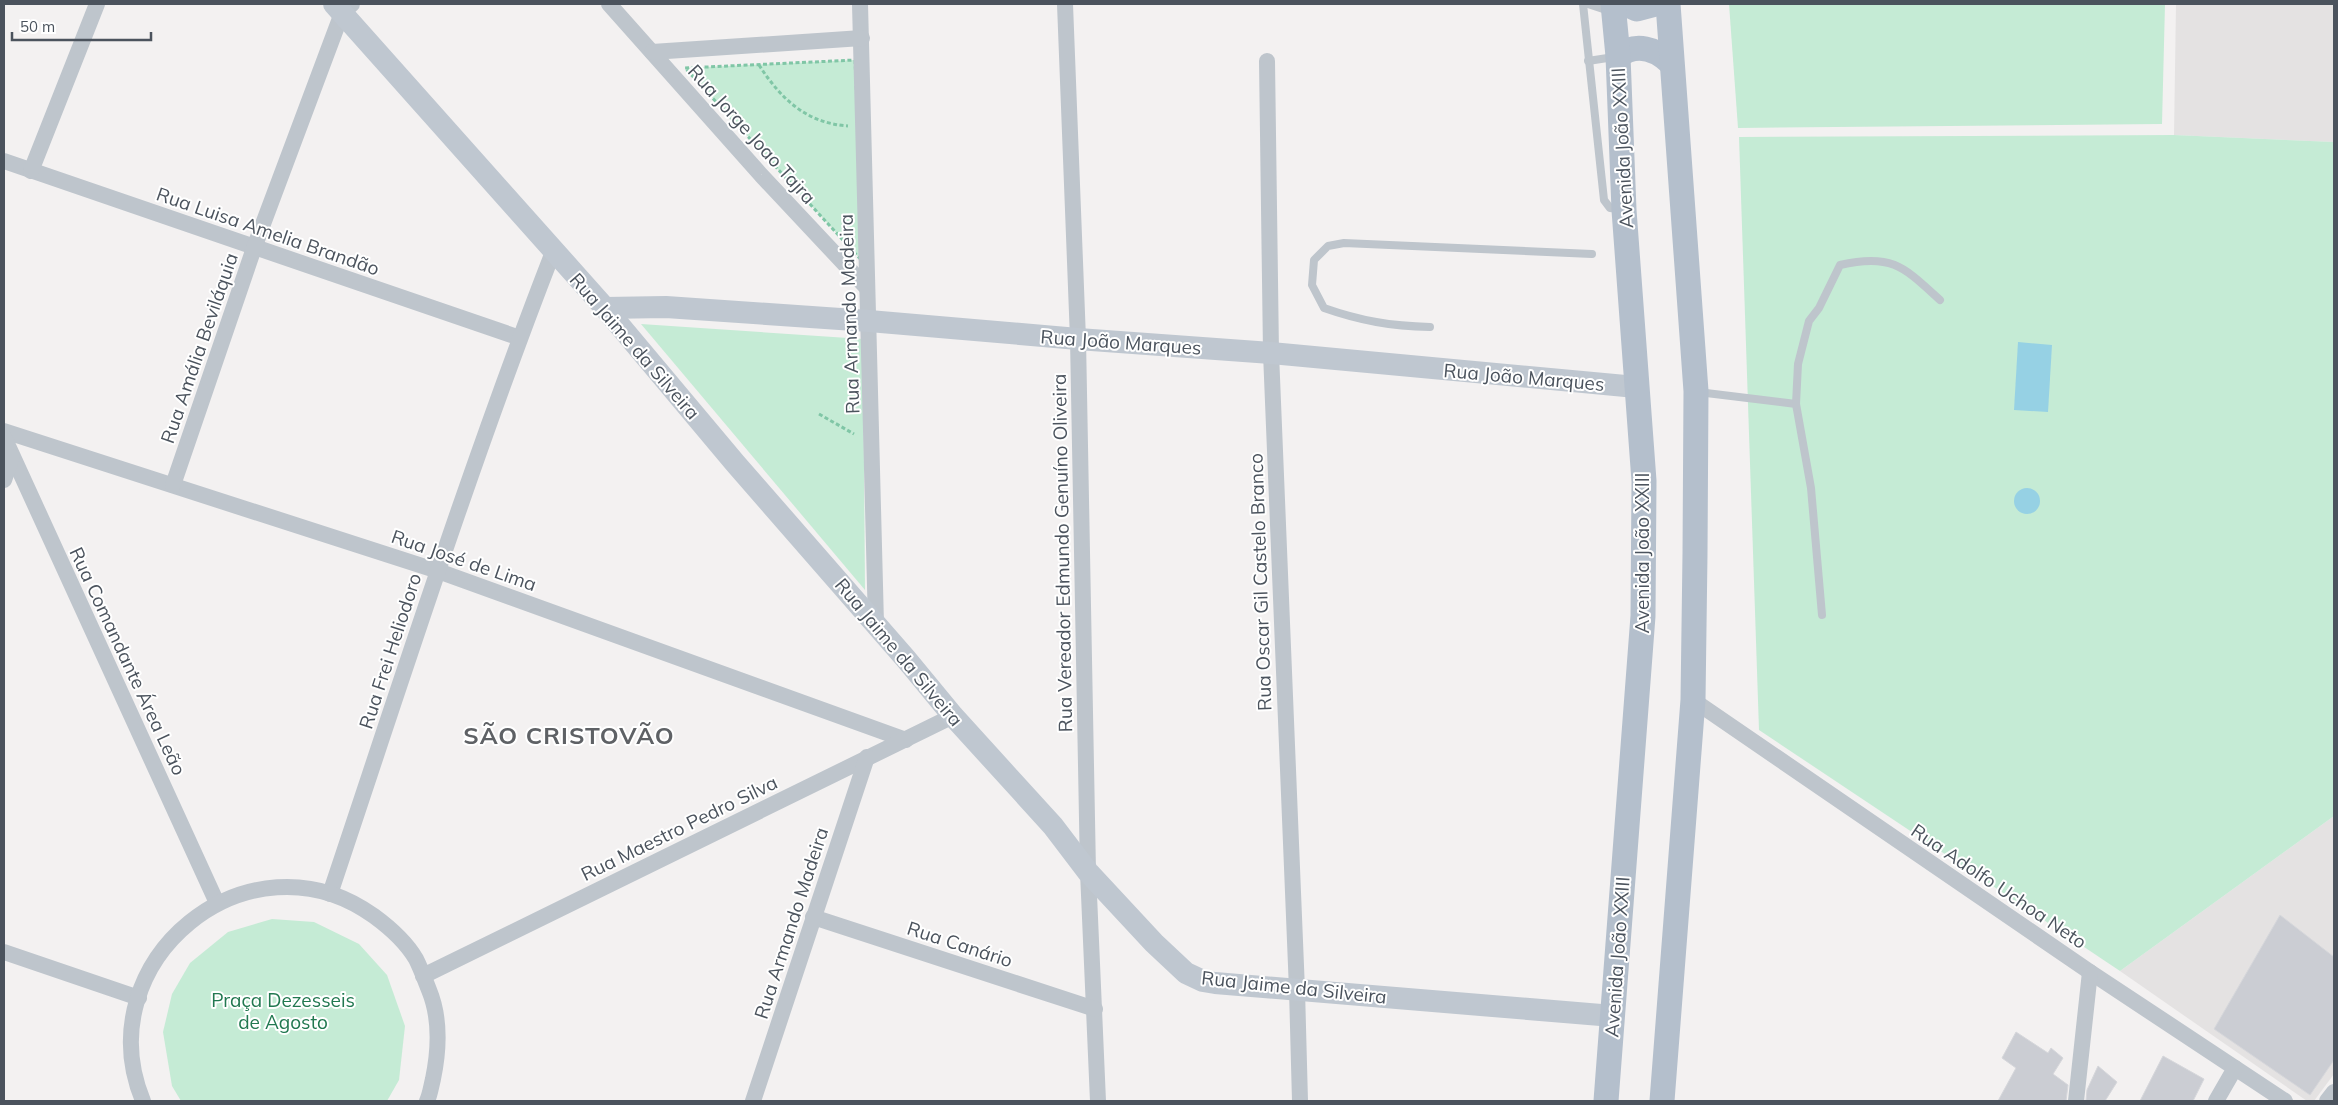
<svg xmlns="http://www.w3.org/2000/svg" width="2338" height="1105" font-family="Mulish,sans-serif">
  <rect width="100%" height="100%" fill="#f3f1f1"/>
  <g fill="#e4e2e2">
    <path d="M2176,4H2334V142L2174,135Z"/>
    <path d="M2334,816V1074L2314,1101H2307L2120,971Z"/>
  </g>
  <g fill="#c5ebd5">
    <path d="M1729,4H2165L2162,124L1738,128Z"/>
    <path d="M855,60L864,263L685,68Z"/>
    <path d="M2174,135L2334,142V816L2120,971L1759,730L1739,137Z"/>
    <path d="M641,324L863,339L865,590Z"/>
    <path d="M272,919L314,922L359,944L387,975L405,1026L399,1080L387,1101H181L172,1086L163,1032L172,994L190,963L228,932Z"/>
  </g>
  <g fill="#96d1e4">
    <path d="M2018,342L2052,345L2048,412L2014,410Z"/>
    <circle cx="2027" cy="501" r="13"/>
  </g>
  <g fill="#cbcdd3" stroke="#d6d7db">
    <path d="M2280,915L2334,957V1060L2310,1095L2214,1029Z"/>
    <path d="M2016,1032L2048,1053L2051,1048L2063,1058L2053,1074L2068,1085L2066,1101H1998L2016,1068L2002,1058Z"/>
    <path d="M2163,1056L2204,1079L2193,1101H2140Z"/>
    <path d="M2098,1066L2117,1082L2105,1101H2086L2087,1090Z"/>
  </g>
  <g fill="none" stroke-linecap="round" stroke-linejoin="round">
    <g stroke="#80c6a6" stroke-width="3" stroke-dasharray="4 2.5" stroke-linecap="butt">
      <path d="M855,60L864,263L685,68Z"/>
      <path d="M759,65C781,99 806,123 848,126"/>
      <path d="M819,414L854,434"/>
    </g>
    <g stroke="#bec5cc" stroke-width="8">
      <path d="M1583,4L1604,200L1610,208L1619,209"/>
      <path d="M1588,4L1609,11"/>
      <path d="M1588,61L1614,57"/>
      <path d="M1430,327C1391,326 1361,321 1324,308L1312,285L1314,260L1328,246L1344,243L1592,254"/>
      <path d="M1698,392L1796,404"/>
      <path d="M1822,615L1811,488L1796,404L1798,364L1809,321L1819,308L1840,265C1892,253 1904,267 1940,300"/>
    </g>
    <g stroke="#bec5cc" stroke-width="16">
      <path d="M609,4L761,175L867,288"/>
      <path d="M860,4L876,624"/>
      <path d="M1065,4L1078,339L1088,872L1098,1101"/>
      <path d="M652,52L862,38"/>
      <path d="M1267,61L1271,353L1297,990L1300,1101"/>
      <path d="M4,161L520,338"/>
      <path d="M31,171L97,4"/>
      <path d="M4,431L438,571L906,740"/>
      <path d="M4,437L217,903"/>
      <path d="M4,480L12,457"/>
      <path d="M173,485L254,248L342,13L352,4"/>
      <path d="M1693,700L2090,972L2285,1101"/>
      <path d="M330,894C402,679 471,463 553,252"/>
      <path d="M813,917L1095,1009"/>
      <path d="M4,952L139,998"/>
      <path d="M423,976L953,716"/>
      <path d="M143,1101C85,961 249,826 374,916C389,927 406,942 416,959C421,969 425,980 429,990C441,1019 439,1050 433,1079C431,1087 430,1095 427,1101"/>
      <path d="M753,1101L867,757"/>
      <path d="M2076,1101L2090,972"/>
      <path d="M2216,1101L2235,1068"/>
      <path d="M2327,1101L2334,1092"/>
    </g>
    <g stroke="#bfc7d0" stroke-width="22">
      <path d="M334,4L605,308L735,463L906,659L953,716L1053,826L1088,872L1154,943L1186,973L1203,981L1215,983L1613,1016"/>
      <path d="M605,308L666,307L869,321L1078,339L1271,353L1636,387"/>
    </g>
    <g stroke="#b4bfcc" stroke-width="25">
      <path d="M1626,4L1637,9L1656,4"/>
      <path d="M1618,56C1636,42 1656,49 1671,63"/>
      <path d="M1606,1101L1643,616L1644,481L1624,210L1618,56L1613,4"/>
      <path d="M1662,1101L1693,700L1695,554L1696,391L1668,4"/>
    </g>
  </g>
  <g text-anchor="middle" stroke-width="4" stroke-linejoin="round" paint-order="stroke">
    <g font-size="19" fill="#4b535d" stroke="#fff">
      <text transform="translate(752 134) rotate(48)" y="7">Rua Jorge Joao Tajra</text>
      <text transform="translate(1622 148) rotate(-93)" y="7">Avenida João XXIII</text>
      <text transform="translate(268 231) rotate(19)" y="7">Rua Luisa Amelia Brandão</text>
      <text transform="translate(849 314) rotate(-92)" y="7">Rua Armando Madeira</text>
      <text transform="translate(1121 342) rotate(4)" y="7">Rua João Marques</text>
      <text transform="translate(635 346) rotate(49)" y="7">Rua Jaime da Silveira</text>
      <text transform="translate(199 348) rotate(-71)" y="7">Rua Amália Beviláquia</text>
      <text transform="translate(1524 377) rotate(5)" y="7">Rua João Marques</text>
      <text transform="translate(1062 553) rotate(-91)" y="7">Rua Vereador Edmundo Genuíno Oliveira</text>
      <text transform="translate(1642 553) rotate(-90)" y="7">Avenida João XXIII</text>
      <text transform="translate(464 560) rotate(19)" y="7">Rua José de Lima</text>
      <text transform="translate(1260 582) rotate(-92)" y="7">Rua Oscar Gil Castelo Branco</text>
      <text transform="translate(390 651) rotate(-72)" y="7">Rua Frei Heliodoro</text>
      <text transform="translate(899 652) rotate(50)" y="7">Rua Jaime da Silveira</text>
      <text transform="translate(128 661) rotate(65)" y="7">Rua Comandante Área Leão</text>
      <text transform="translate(679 828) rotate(-26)" y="7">Rua Maestro Pedro Silva</text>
      <text transform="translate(1999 886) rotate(34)" y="7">Rua Adolfo Uchoa Neto</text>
      <text transform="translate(791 923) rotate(-72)" y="7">Rua Armando Madeira</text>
      <text transform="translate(960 944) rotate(18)" y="7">Rua Canário</text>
      <text transform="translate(1617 957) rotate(-86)" y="7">Avenida João XXIII</text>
      <text transform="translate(1294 987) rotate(6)" y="7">Rua Jaime da Silveira</text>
    </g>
    <g font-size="19" fill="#217850" stroke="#fff">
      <text x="283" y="1007">Praça Dezesseis<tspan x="283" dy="22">de Agosto</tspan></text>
    </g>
    <g font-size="24" font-weight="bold" letter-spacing="1" fill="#5e6165" stroke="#fff">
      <text x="569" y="744">SÃO CRISTOVÃO</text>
    </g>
  </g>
  <rect width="2338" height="1105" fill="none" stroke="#4b535d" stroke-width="10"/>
  <path d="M12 32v8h139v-8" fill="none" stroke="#4b535d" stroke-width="2.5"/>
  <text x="20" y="32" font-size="15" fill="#4b535d" stroke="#ffffff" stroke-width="4" paint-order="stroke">50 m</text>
</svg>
